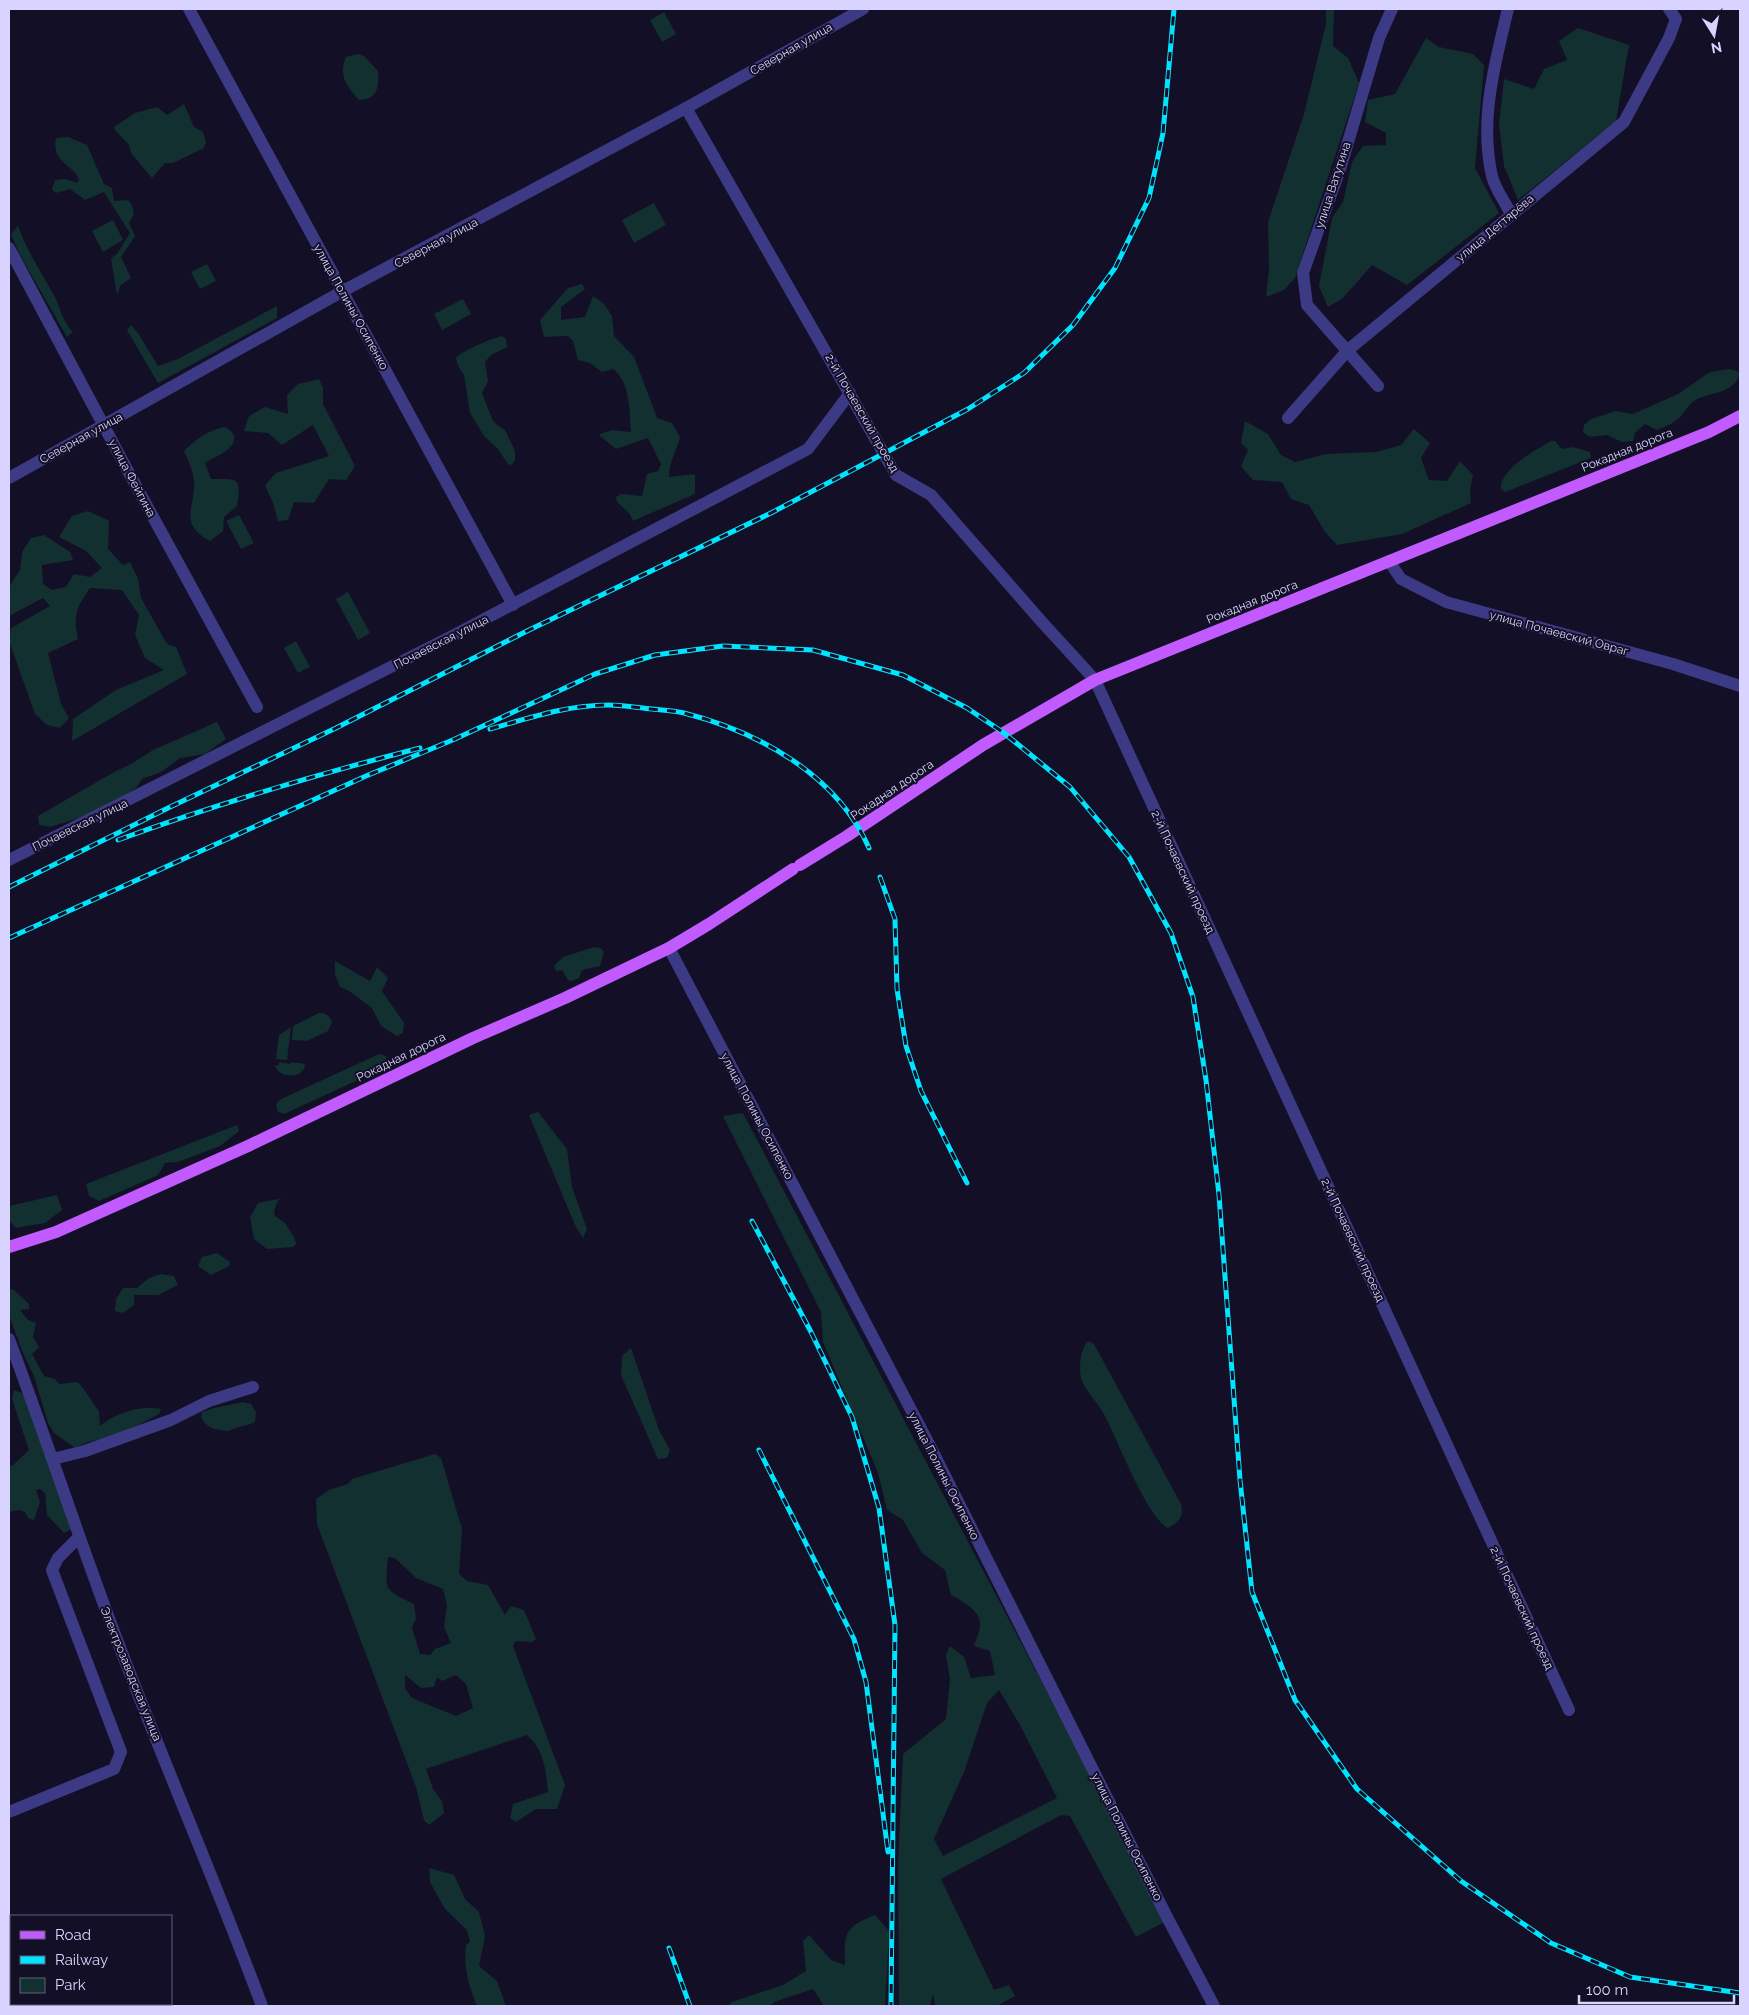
<svg xmlns="http://www.w3.org/2000/svg" width="1749" height="2015" font-family="Raleway,sans-serif">
  <rect width="100%" height="100%" fill="#130f26"/>
  <g fill="#12302f" fill-rule="evenodd">
    <path d="M1326,9H1334L1333,46L1348,58L1359,83L1295,278L1284,290L1266,297L1269,270L1268,222L1304,114L1326,24Z"/>
    <path d="M664,12L676,34L662,42L650,20Z"/>
    <path d="M1578,28L1629,45L1616,121L1518,200L1504,166L1499,124L1504,79L1534,89L1544,69L1567,60L1559,41Z"/>
    <path d="M1426,38L1439,47L1473,54L1484,65L1475,168L1499,213L1407,285L1372,265L1343,298L1328,307L1319,286L1332,218L1343,202L1352,162L1363,146L1386,145V133L1365,122L1368,100L1395,94Z"/>
    <path d="M358,54L364,56L378,71C379,86 378,100 359,100C347,86 338,76 346,57Z"/>
    <path d="M184,104L194,127L203,132L206,142L204,148L173,163H165L152,178L131,153L129,145L115,130L114,127L135,113L157,107L167,115Z"/>
    <path d="M68,137L87,145L104,184L112,188L114,201L128,200L132,205L134,214L129,223L135,236L121,257L131,278L121,285L117,295L111,258L117,254L130,233L104,192L85,200L70,189L56,193L52,190L55,180L66,179L77,183L79,180C74,164 51,163 56,138Z"/>
    <path d="M654,203L666,225L634,243L622,220Z"/>
    <path d="M113,220L123,240L103,252L92,231Z"/>
    <path d="M18,226C27,251 41,272 54,295C60,307 63,323 73,332L67,337L20,255L11,234Z"/>
    <path d="M207,264L216,281L200,289L191,272Z"/>
    <path d="M582,284L585,289L561,307V320L585,317L593,296L604,304L612,316L614,336L634,357L657,418L672,423L680,437C676,452 669,462 669,477L695,474V494L633,521L630,514L617,502L616,497L621,494L642,496L647,474L658,471L661,464L648,438L616,449L600,436V434L612,430L631,432C629,411 631,383 613,369L602,372L590,363L578,360L573,341L568,336L544,337L540,320L568,288Z"/>
    <path d="M463,299L471,314L442,330L434,314Z"/>
    <path d="M277,306V318L158,383L127,330L131,325L138,333L158,366L178,359Z"/>
    <path d="M502,336L506,339L507,347L491,355L485,362L488,381L482,393L493,421L497,425L505,430L515,451V461L511,465L508,464L498,449L484,436L470,413L464,375L458,366L456,358C461,351 493,338 502,336Z"/>
    <path d="M1730,369L1737,371L1740,374C1732,396 1709,391 1694,401C1688,405 1684,414 1678,419C1672,424 1664,427 1657,430L1645,424L1635,433L1633,441L1622,442L1607,435L1590,437L1583,432L1584,425L1591,419L1616,411L1633,414L1678,394L1710,372Z"/>
    <path d="M319,379L323,388V404L355,466L346,480L329,479L314,503L294,502L288,520L278,521L273,503L265,485L276,473L329,456L313,425L282,445L268,433L244,431L249,416L265,407L288,414L287,395L298,384Z"/>
    <path d="M1245,421L1268,434L1281,455L1295,462L1326,454L1376,452L1401,445L1414,429L1430,443L1421,458L1429,480L1447,481L1460,461L1473,475L1470,491L1471,503L1402,534L1337,545L1325,532L1309,505L1291,499L1282,482L1253,480L1241,466L1248,450L1241,443Z"/>
    <path d="M224,427C228,428 231,430 233,434C240,448 213,458 205,463L211,479C237,479 242,476 237,506L224,517L223,531L210,541C177,523 196,507 194,480C193,471 188,460 184,451C196,439 207,431 224,427Z"/>
    <path d="M1551,441H1555L1562,449L1573,447L1590,452L1591,458L1505,492L1501,489C1499,469 1536,450 1551,441Z"/>
    <path d="M88,511L109,521L108,549L123,565L130,562L138,579L141,598L167,644L176,647L187,674L72,741L73,719L116,690L164,670L145,658L135,635L139,615L122,590L90,588C76,608 73,615 78,639L48,653L61,704L69,718L60,728L47,725L35,714L9,641L11,628L50,606L43,598L9,616V587L20,570L22,552L31,538L44,535L70,552L73,560L42,565L43,584L52,590L66,587L74,574L90,577L102,568L86,551L59,537L72,516Z"/>
    <path d="M239,515L254,543L241,549L226,521Z"/>
    <path d="M348,592L370,633L358,640L336,599Z"/>
    <path d="M296,641L310,667L298,673L284,648Z"/>
    <path d="M217,722L226,739L205,754L180,758L161,772L142,779L136,788L123,797L85,816L50,827L39,825L38,816L116,771L131,764L153,750Z"/>
    <path d="M594,947L601,948L604,952L600,966L582,970L579,978L572,981L568,980L562,970L556,971L554,966L563,957Z"/>
    <path d="M335,961L370,981L377,967L388,978L382,991L404,1023L403,1033L397,1036L381,1026L372,1008L349,991L340,987L335,974Z"/>
    <path d="M319,1013C326,1013 329,1015 332,1022L328,1031L307,1041L292,1040L293,1026Z"/>
    <path d="M291,1027L287,1060L276,1059L279,1035Z"/>
    <path d="M379,1054L386,1056V1067L284,1114L278,1112L276,1105L279,1100Z"/>
    <path d="M279,1062L290,1064L291,1062L305,1064L304,1069L299,1074C290,1077 279,1076 275,1066L279,1065Z"/>
    <path d="M538,1112L567,1149L572,1187L587,1229L583,1238L575,1225L529,1115Z"/>
    <path d="M743,1113L1101,1795L1166,1921L1136,1937L1070,1816L1061,1815L941,1879L994,1990L1009,1985L1015,1996L997,2006H938L935,2005L933,1994L930,2006H899L898,1863L903,1754L946,1719L950,1679L946,1655L950,1646L964,1657L971,1678L995,1675L990,1651L974,1646C976,1640 979,1633 980,1626C982,1611 962,1601 951,1595L945,1570L922,1553L903,1520L887,1510L878,1473L823,1342L821,1312L723,1116ZM999,1690L1020,1725L1057,1798L943,1856L934,1839L964,1772L987,1703Z"/>
    <path d="M237,1125L239,1131L220,1146L178,1162L165,1163L158,1175L99,1201L89,1196L86,1184Z"/>
    <path d="M57,1195L62,1210L45,1223L16,1228L9,1220V1206Z"/>
    <path d="M283,1198L278,1200L274,1211L275,1216L285,1223L294,1237L296,1244L293,1247L267,1249L254,1239L250,1217L258,1203Z"/>
    <path d="M217,1253L230,1262L229,1266L211,1275L198,1266L202,1257Z"/>
    <path d="M161,1274L174,1276L178,1285L158,1295H134V1305L123,1313L115,1311L116,1299L123,1288H137L149,1278Z"/>
    <path d="M9,1289L14,1290L29,1304V1309L20,1310L28,1320L36,1323L33,1337L39,1347L32,1354L44,1376L55,1379L59,1384L77,1382C85,1388 92,1403 99,1411L100,1426C115,1413 140,1405 161,1409L159,1414L123,1433L85,1443L75,1448L54,1433L48,1423L34,1376L23,1353L9,1315Z"/>
    <path d="M1088,1341L1094,1344L1181,1504C1184,1517 1179,1522 1168,1528C1146,1516 1118,1441 1105,1416C1099,1404 1088,1394 1082,1381C1078,1371 1080,1349 1088,1341Z"/>
    <path d="M631,1348L659,1430L670,1450L667,1458L658,1459L621,1375L622,1356Z"/>
    <path d="M14,1390L22,1393L29,1404L70,1521V1530L64,1533L47,1515L45,1493L40,1489L36,1490L40,1502L34,1520L28,1518L25,1512L19,1510L9,1512V1466L13,1465L29,1450L12,1399Z"/>
    <path d="M243,1402L251,1404L256,1412L255,1422C247,1426 237,1426 229,1431C216,1430 207,1429 201,1417L202,1412L214,1408Z"/>
    <path d="M435,1454L441,1458L462,1529L459,1574L467,1581L488,1585L505,1615L511,1606L524,1610L536,1639L532,1642L516,1641L513,1646L565,1785L557,1809H536L516,1822L510,1818L513,1804L548,1792C546,1770 544,1750 527,1735L426,1769L433,1789L442,1801L444,1813L429,1825L424,1820L416,1787L317,1524L316,1499L329,1490L348,1484L352,1479ZM388,1557L395,1558L416,1578L443,1589L447,1605L444,1627L451,1643L435,1649L430,1655L420,1654L412,1627L416,1619L414,1604C383,1589 385,1591 388,1557ZM456,1675L466,1684L473,1708L456,1716L412,1698L405,1688V1675L421,1688L434,1687L437,1677L442,1681Z"/>
    <path d="M429,1868L454,1875L465,1899L479,1912L485,1936L479,1966L497,1981L506,2006H477C469,1987 463,1966 466,1945L470,1942L467,1930L445,1909L430,1882Z"/>
    <path d="M875,1915L889,1931L885,2006H824L813,1989L774,2002L771,2006H727L732,2002L783,1985L806,1971L803,1941L809,1935L831,1960L845,1965C844,1933 844,1927 875,1915Z"/>
  </g>
  <g fill="none" stroke-linecap="round" stroke-linejoin="round">
    <g stroke="#3d3a85" stroke-width="12">
      <path d="M189,9L513,605"/>
      <path d="M1508,9C1495,63 1479,120 1492,176C1495,189 1505,202 1511,214"/>
      <path d="M686,108L896,475L931,495L1041,621L1095,680L1569,1710"/>
      <path d="M9,248L129,473L257,707"/>
      <path d="M1378,386L1307,305L1303,273L1340,169L1379,38L1392,9"/>
      <path d="M1288,418L1348,350L1624,122L1669,38L1676,19L1669,9"/>
      <path d="M9,478L343,291L686,108L863,9"/>
      <path d="M1389,561L1401,579L1446,602L1673,664L1740,686"/>
      <path d="M9,860L456,634L808,449L850,393"/>
      <path d="M669,948L929,1444L1168,1919L1214,2006"/>
      <path d="M9,1339C47,1440 80,1543 119,1645C165,1766 217,1885 262,2006"/>
      <path d="M53,1459L85,1451L171,1420L209,1401L253,1387"/>
      <path d="M9,1812L114,1769L121,1752L52,1570L58,1558L78,1538"/>
    </g>
    <g stroke="#c25bff" stroke-width="12">
      <path d="M800,865L847,836L983,745L1095,680L1709,432L1740,416"/>
      <path d="M9,1247L56,1232L248,1146L473,1038L565,998L669,948L709,924L793,869"/>
    </g>
    <defs>
      <g id="rail">
        <path d="M490,729C529,718 567,705 609,705C620,705 632,707 643,708C656,710 671,710 684,713C759,732 837,775 869,848"/>
        <path d="M118,840C217,804 318,774 420,748"/>
        <path d="M880,877L895,919L897,989L906,1046L921,1091L967,1183"/>
        <path d="M9,887L168,808L336,728L527,631L771,513L968,409L1024,373L1073,325L1115,268L1149,198L1163,133L1174,9"/>
        <path d="M9,938L366,776L455,739L595,674L655,655L723,646L813,650L903,675L967,708L1004,733L1070,787L1129,857L1171,933L1193,997L1206,1080L1219,1195L1240,1480L1252,1592L1295,1700L1357,1789L1461,1881L1551,1943L1630,1977L1740,1993"/>
        <path d="M752,1221L810,1330L852,1417L879,1508L895,1625L891,2006"/>
        <path d="M759,1450L854,1639L866,1682L888,1852"/>
        <path d="M669,1948L690,2006"/>
      </g>
    </defs>
    <use href="#rail" stroke="#00e5ff" stroke-width="5"/>
    <use href="#rail" stroke="#130f26" stroke-width="3" stroke-dasharray="9" stroke-linecap="butt"/>
  </g>
  <g text-anchor="middle" stroke-width="4" stroke-linejoin="round" paint-order="stroke">
    <g font-size="12" fill="#d9d4ff" stroke="#130f26">
      <text transform="translate(791 49) rotate(-30)" y="4">Северная улица</text>
      <text transform="translate(1333 185) rotate(-72)" y="4">улица Ватутина</text>
      <text transform="translate(1495 228) rotate(-40)" y="4">улица Дегтярёва</text>
      <text transform="translate(436 243) rotate(-28)" y="4">Северная улица</text>
      <text transform="translate(351 307) rotate(61)" y="4">улица Полины Осипенко</text>
      <text transform="translate(862 413) rotate(60)" y="4">2-й Почаевский проезд</text>
      <text transform="translate(81 438) rotate(-29)" y="4">Северная улица</text>
      <text transform="translate(1627 450) rotate(-22)" y="4">Рокадная дорога</text>
      <text transform="translate(132 478) rotate(62)" y="4">улица Фейгина</text>
      <text transform="translate(1252 602) rotate(-22)" y="4">Рокадная дорога</text>
      <text transform="translate(1559 633) rotate(15)" y="4">улица Почаевский Овраг</text>
      <text transform="translate(441 642) rotate(-27)" y="4">Почаевская улица</text>
      <text transform="translate(892 790) rotate(-34)" y="4">Рокадная дорога</text>
      <text transform="translate(80 825) rotate(-26)" y="4">Почаевская улица</text>
      <text transform="translate(1183 872) rotate(65)" y="4">2-й Почаевский проезд</text>
      <text transform="translate(401 1057) rotate(-26)" y="4">Рокадная дорога</text>
      <text transform="translate(757 1116) rotate(62)" y="4">улица Полины Осипенко</text>
      <text transform="translate(1353 1240) rotate(65)" y="4">2-й Почаевский проезд</text>
      <text transform="translate(944 1476) rotate(63)" y="4">улица Полины Осипенко</text>
      <text transform="translate(1522 1608) rotate(65)" y="4">2-й Почаевский проезд</text>
      <text transform="translate(131 1674) rotate(68)" y="4">Электрозаводская улица</text>
      <text transform="translate(1127 1837) rotate(63)" y="4">улица Полины Осипенко</text>
    </g>
  </g>
  <rect width="1749" height="2015" fill="none" stroke="#d9d4ff" stroke-width="20"/>
  <rect x="10" y="1915" width="162" height="90" fill="#130f26" stroke="#625e7d"/>
  <rect x="20" y="1931" width="25" height="8" fill="#c25bff" stroke="#625e7d"/>
  <text x="55" y="1940" font-size="15" fill="#d9d4ff">Road</text>
  <rect x="20" y="1956" width="25" height="8" fill="#00e5ff" stroke="#625e7d"/>
  <text x="55" y="1965" font-size="15" fill="#d9d4ff">Railway</text>
  <rect x="20" y="1978" width="25" height="15" fill="#12302f" stroke="#625e7d"/>
  <text x="55" y="1990" font-size="15" fill="#d9d4ff">Park</text>
  <g transform="translate(1714 35) rotate(169)" stroke="#130f26" stroke-width="4" paint-order="stroke">
  <path d="M0-4L9 19L0 12L-9 19Z" fill="#d9d4ff"/>
  <text y="-8" font-size="14" font-weight="bold" text-anchor="middle" fill="#d9d4ff">N</text>
  </g>
  <path d="M1579 1995v8h155v-8" fill="none" stroke="#d9d4ff" stroke-width="2.5"/>
  <text x="1586" y="1995" font-size="15" fill="#d9d4ff" stroke="#130f26" stroke-width="4" paint-order="stroke">100 m</text>
</svg>
